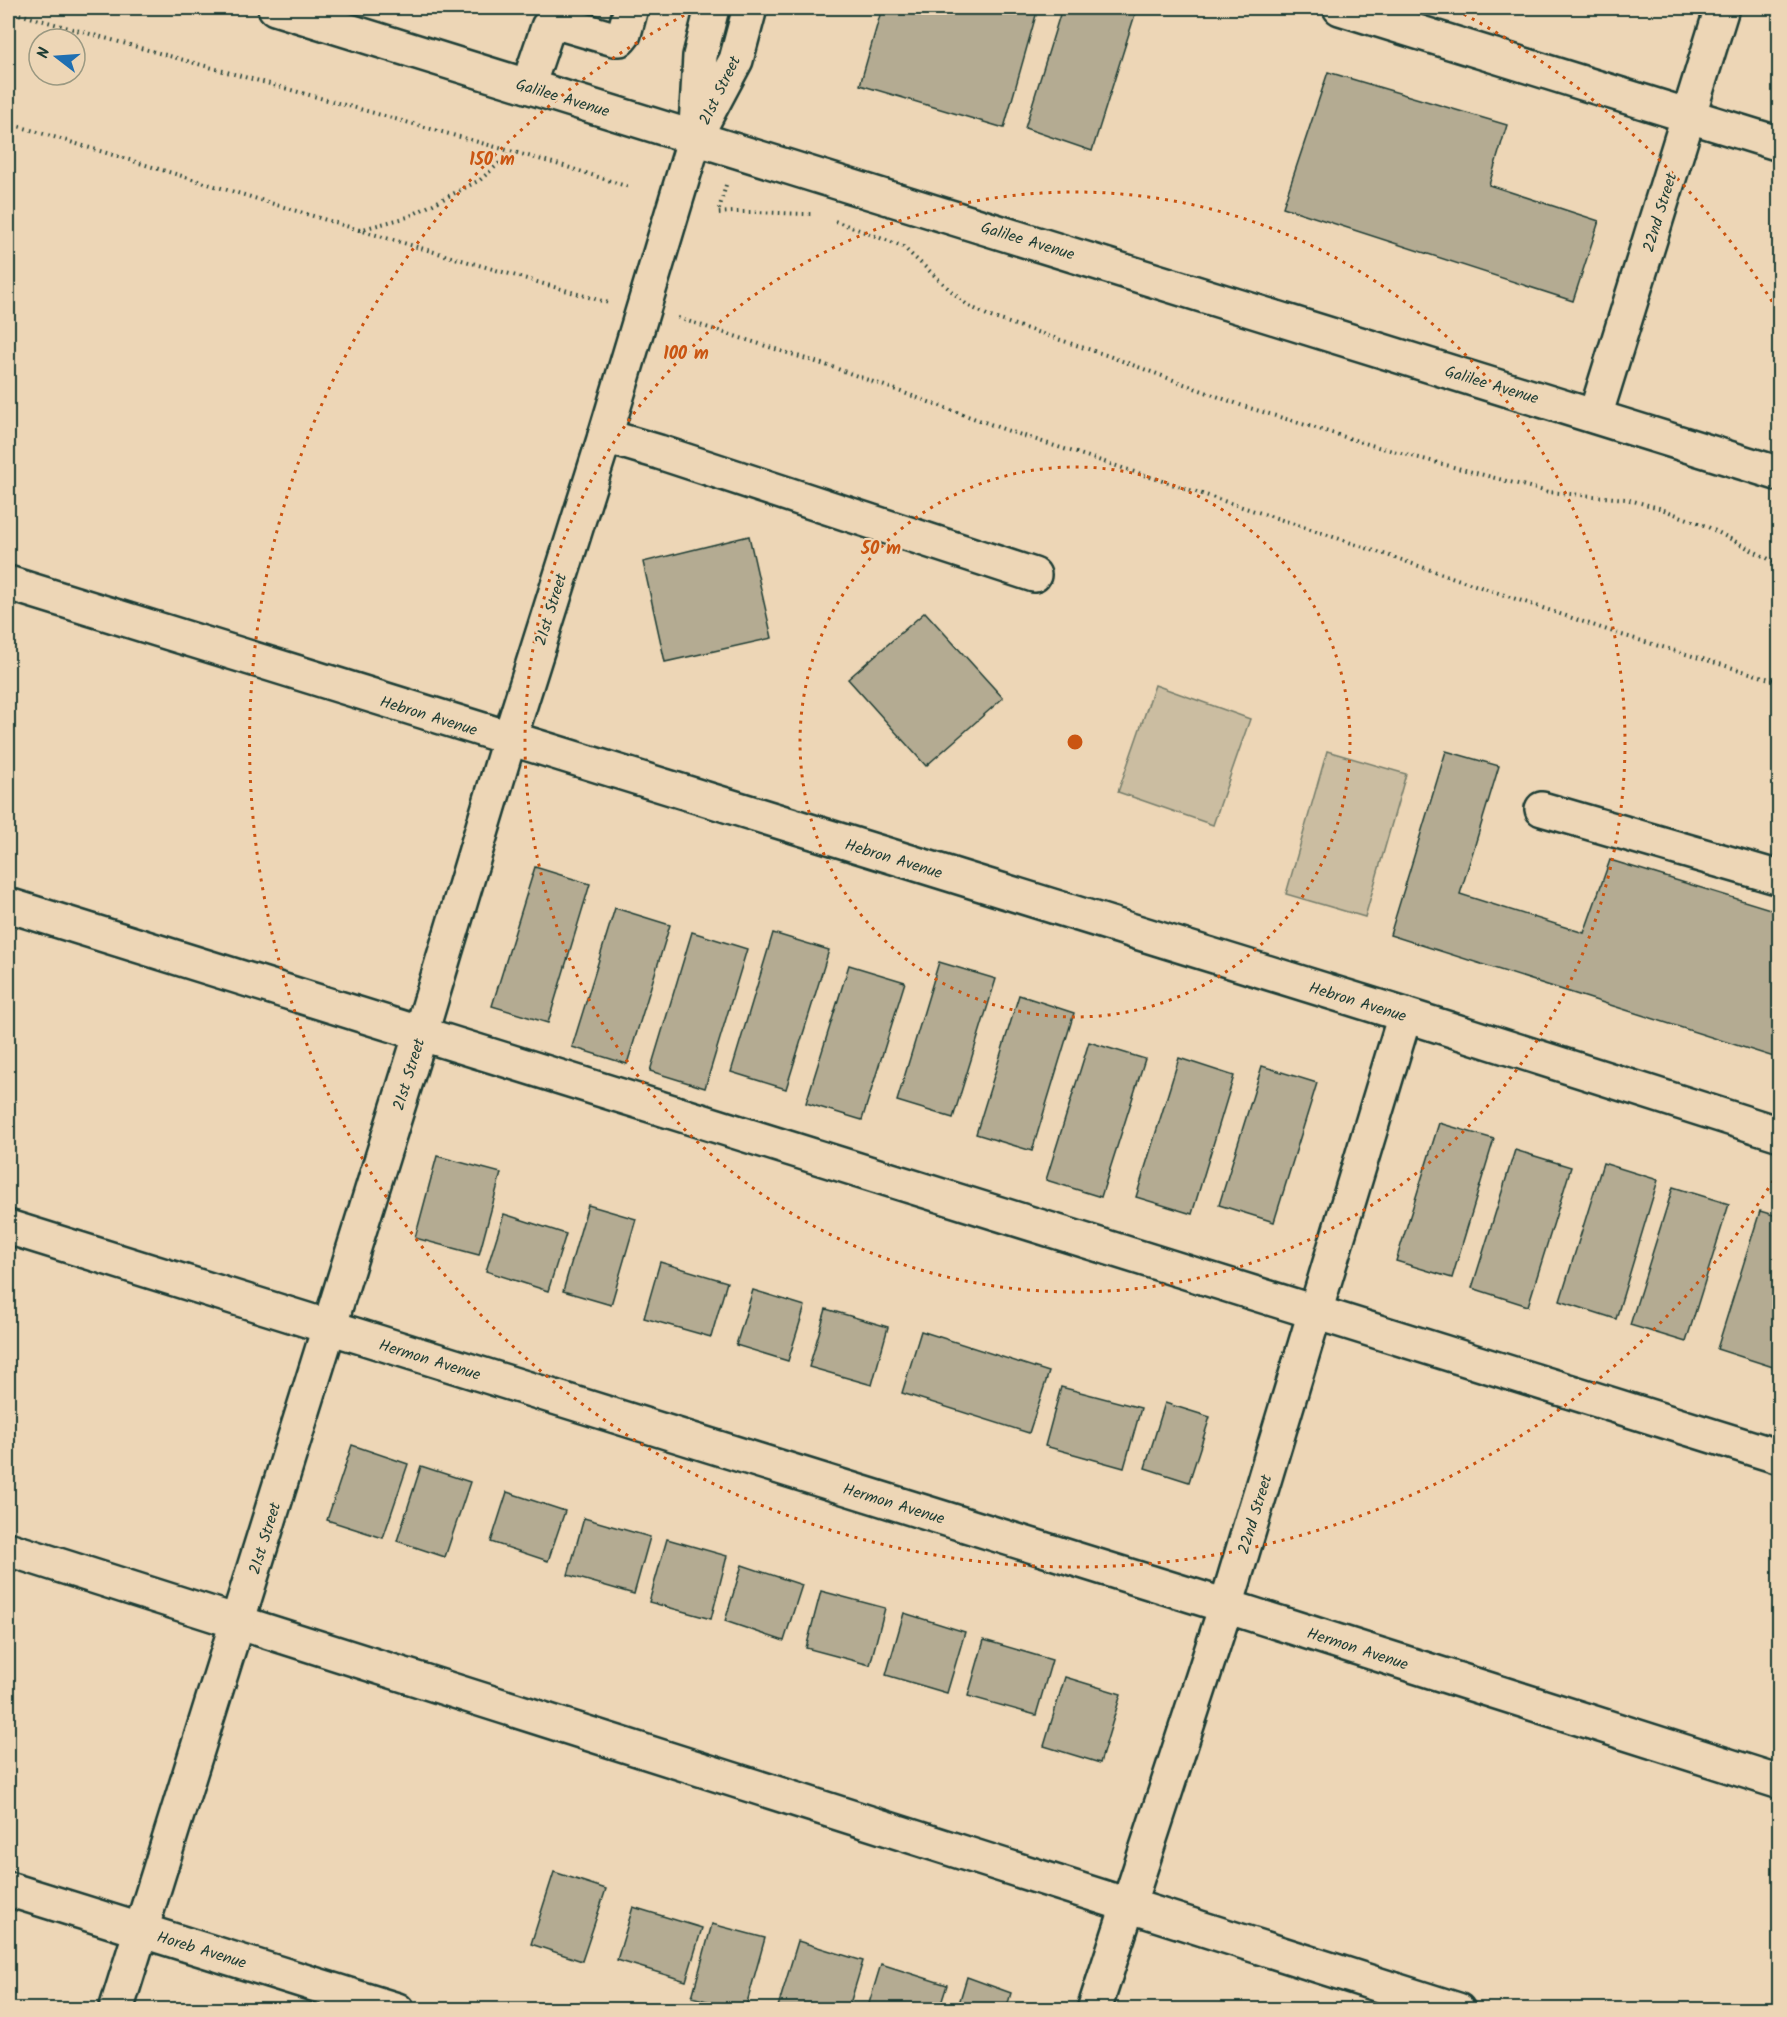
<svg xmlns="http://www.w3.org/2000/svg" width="1787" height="2017" font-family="Kalam,sans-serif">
  <rect width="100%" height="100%" fill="#edd6b6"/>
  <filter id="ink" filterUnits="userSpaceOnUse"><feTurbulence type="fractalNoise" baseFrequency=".0167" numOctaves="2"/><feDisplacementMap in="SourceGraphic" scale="12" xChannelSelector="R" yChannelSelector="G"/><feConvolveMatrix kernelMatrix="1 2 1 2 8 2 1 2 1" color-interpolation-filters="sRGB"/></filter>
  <g filter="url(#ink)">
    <g fill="#cbbda1" stroke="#757d6a" stroke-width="1.5">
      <path d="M1155,685L1250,719L1213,825L1118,792Z"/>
      <path d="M1327,751L1406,774L1365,917L1286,894Z"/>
    </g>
    <g fill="#b4ab92" stroke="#1f3d34" stroke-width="1.5">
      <path d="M882,8H1038L1004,128L860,85Z"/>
      <path d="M1062,8H1137L1092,151L1025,128Z"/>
      <path d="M1328,72L1507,125L1489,185L1599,221L1573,301L1283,207Z"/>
      <path d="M8,300L14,302L8,324Z"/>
      <path d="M749,536L772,638L665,662L643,562Z"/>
      <path d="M925,612L1003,698L926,766L848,679Z"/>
      <path d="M1446,751L1499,766L1460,894L1584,933L1610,860L1780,912V1059L1390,935Z"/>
      <path d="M535,867L590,884L548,1023L492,1006Z"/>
      <path d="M615,908L670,925L627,1064L572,1047Z"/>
      <path d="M692,932L747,949L705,1088L650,1071Z"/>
      <path d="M773,933L829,950L786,1089L731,1072Z"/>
      <path d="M939,962L996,979L953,1118L897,1101Z"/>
      <path d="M849,965L905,982L862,1120L806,1103Z"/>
      <path d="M1019,995L1074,1013L1032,1151L976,1134Z"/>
      <path d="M1089,1042L1145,1059L1101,1197L1046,1180Z"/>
      <path d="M1179,1058L1234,1076L1192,1214L1136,1197Z"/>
      <path d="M1262,1066L1317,1083L1274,1222L1219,1205Z"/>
      <path d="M1439,1123L1494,1139L1452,1278L1396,1261Z"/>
      <path d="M1515,1150L1571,1167L1528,1306L1472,1288Z"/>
      <path d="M437,1156L501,1173L479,1255L415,1238Z"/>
      <path d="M1603,1163L1658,1180L1616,1319L1560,1301Z"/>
      <path d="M1673,1187L1729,1204L1686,1342L1630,1325Z"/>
      <path d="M588,1205L636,1219L611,1305L563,1291Z"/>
      <path d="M1760,1211L1780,1217V1345L1773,1367L1717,1349Z"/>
      <path d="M504,1214L566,1234L548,1291L486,1271Z"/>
      <path d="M660,1262L727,1282L711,1337L644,1318Z"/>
      <path d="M753,1290L805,1306L788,1361L736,1345Z"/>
      <path d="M826,1309L888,1327L872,1385L809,1367Z"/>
      <path d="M921,1331L1049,1372L1029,1433L902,1393Z"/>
      <path d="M1061,1387L1141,1408L1124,1468L1045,1446Z"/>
      <path d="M1165,1403L1210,1417L1189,1482L1145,1468Z"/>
      <path d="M352,1445L408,1464L383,1538L327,1520Z"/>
      <path d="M421,1466L470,1482L445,1557L397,1541Z"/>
      <path d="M507,1492L565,1511L548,1561L491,1542Z"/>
      <path d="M584,1518L650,1537L634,1594L568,1575Z"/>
      <path d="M667,1539L727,1556L711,1619L649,1602Z"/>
      <path d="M742,1565L802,1585L784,1641L725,1621Z"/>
      <path d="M821,1591L885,1608L870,1665L806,1648Z"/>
      <path d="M904,1613L965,1632L947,1693L886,1675Z"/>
      <path d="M984,1640L1052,1660L1036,1715L968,1696Z"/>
      <path d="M1065,1677L1121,1694L1100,1763L1044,1746Z"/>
      <path d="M554,1872L606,1889L582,1961L531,1944Z"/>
      <path d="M633,1907L702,1928L686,1981L617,1960Z"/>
      <path d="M712,1924L765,1938L745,2010H739L692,1997Z"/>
      <path d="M798,1941L863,1961L849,2007L835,2003L833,2010H777Z"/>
      <path d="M881,1964L947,1985L939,2010H867Z"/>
      <path d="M967,1977L1011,1993L1006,2010H957Z"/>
    </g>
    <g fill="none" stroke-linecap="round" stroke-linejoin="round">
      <defs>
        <g id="minor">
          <path d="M275,8L1780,474"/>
          <path d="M1340,8L1780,144"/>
          <path d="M528,86L548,27L555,23L563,24L614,39H620L624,34L631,8"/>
          <path d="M696,127L700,56L712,8"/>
          <path d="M1595,416L1722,8"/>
          <path d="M605,436L659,452L1034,575"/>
          <path d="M8,583L1405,1015L1780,1134"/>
          <path d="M1542,809L1780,878"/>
          <path d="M8,905L1780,1457"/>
          <path d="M8,1227L1226,1606L1780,1782"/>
          <path d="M8,1549L1458,2010"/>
          <path d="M8,1889L397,2010"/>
          <path d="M116,2010L421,1033L509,740L605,436L695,137L736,60L750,8"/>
          <path d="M1094,2010L1226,1606L1405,1015"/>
        </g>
      </defs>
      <use href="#minor" stroke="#1f3d34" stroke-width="38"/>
      <g stroke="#1f3d34" stroke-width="4" stroke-dasharray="1.5 4.5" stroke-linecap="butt">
        <path d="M8,11L564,166L629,187"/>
        <path d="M8,123L359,230L609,303"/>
        <path d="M726,185L718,213C750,210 781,214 813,214"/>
        <path d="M835,221L902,246L967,305L991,317L1106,355L1243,406L1378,447L1548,492L1626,499L1659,508L1706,526L1780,565"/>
        <path d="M359,230L408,217L480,180L511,153"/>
        <path d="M678,318L838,369L1009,431L1316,531L1622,635L1780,682"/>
      </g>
      <use href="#minor" stroke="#edd6b6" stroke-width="33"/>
    </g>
  </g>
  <g fill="none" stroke="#ca5512" stroke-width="3" stroke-dasharray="3 6">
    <circle cx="1075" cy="742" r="275"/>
    <circle cx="1075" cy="742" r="550"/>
    <path d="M1778 1173A825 825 0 1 1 694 10M1456 10A825 825 0 0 1 1778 311"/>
  </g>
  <g text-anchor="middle" stroke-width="4.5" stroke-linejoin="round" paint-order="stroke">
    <g font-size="16" fill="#1f3d34" stroke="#edd6b6">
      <text transform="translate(719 90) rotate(-64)" y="6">21st Street</text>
      <text transform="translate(563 97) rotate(17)" y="6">Galilee Avenue</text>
      <text transform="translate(1659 212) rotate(-73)" y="6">22nd Street</text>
      <text transform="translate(1028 240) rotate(17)" y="6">Galilee Avenue</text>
      <text transform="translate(1492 384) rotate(17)" y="6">Galilee Avenue</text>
      <text transform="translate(550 609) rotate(-73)" y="6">21st Street</text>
      <text transform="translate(429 715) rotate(17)" y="6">Hebron Avenue</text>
      <text transform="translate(894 858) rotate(17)" y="6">Hebron Avenue</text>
      <text transform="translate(1358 1001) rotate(17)" y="6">Hebron Avenue</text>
      <text transform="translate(408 1074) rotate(-73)" y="6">21st Street</text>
      <text transform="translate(430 1359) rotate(17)" y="6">Hermon Avenue</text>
      <text transform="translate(894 1503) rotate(17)" y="6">Hermon Avenue</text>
      <text transform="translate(1254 1514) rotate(-73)" y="6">22nd Street</text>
      <text transform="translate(264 1538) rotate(-73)" y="6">21st Street</text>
      <text transform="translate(1358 1648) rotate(18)" y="6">Hermon Avenue</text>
      <text transform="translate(202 1949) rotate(17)" y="6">Horeb Avenue</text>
    </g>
  </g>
  <circle cx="1075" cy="742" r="9" fill="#ca5512" stroke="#edd6b6" stroke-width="3"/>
  <g font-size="18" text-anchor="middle" font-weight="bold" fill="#ca5512" stroke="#edd6b6" stroke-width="4.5" stroke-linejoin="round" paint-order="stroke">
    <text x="492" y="165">150 m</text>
    <text x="686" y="359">100 m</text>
    <text x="881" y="554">50 m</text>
  </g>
  <rect width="1787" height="2017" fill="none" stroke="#edd6b6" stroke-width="30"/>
  <rect x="15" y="15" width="1757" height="1987" fill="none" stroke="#1f3d34" stroke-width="2" filter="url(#ink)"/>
  <g transform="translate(57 57) rotate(287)"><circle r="28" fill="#edd6b6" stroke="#9b9982" stroke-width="1.5"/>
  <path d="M0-4.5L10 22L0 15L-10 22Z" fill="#1f6fb2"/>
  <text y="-9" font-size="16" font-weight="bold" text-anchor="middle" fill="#1f3d34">N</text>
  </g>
</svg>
